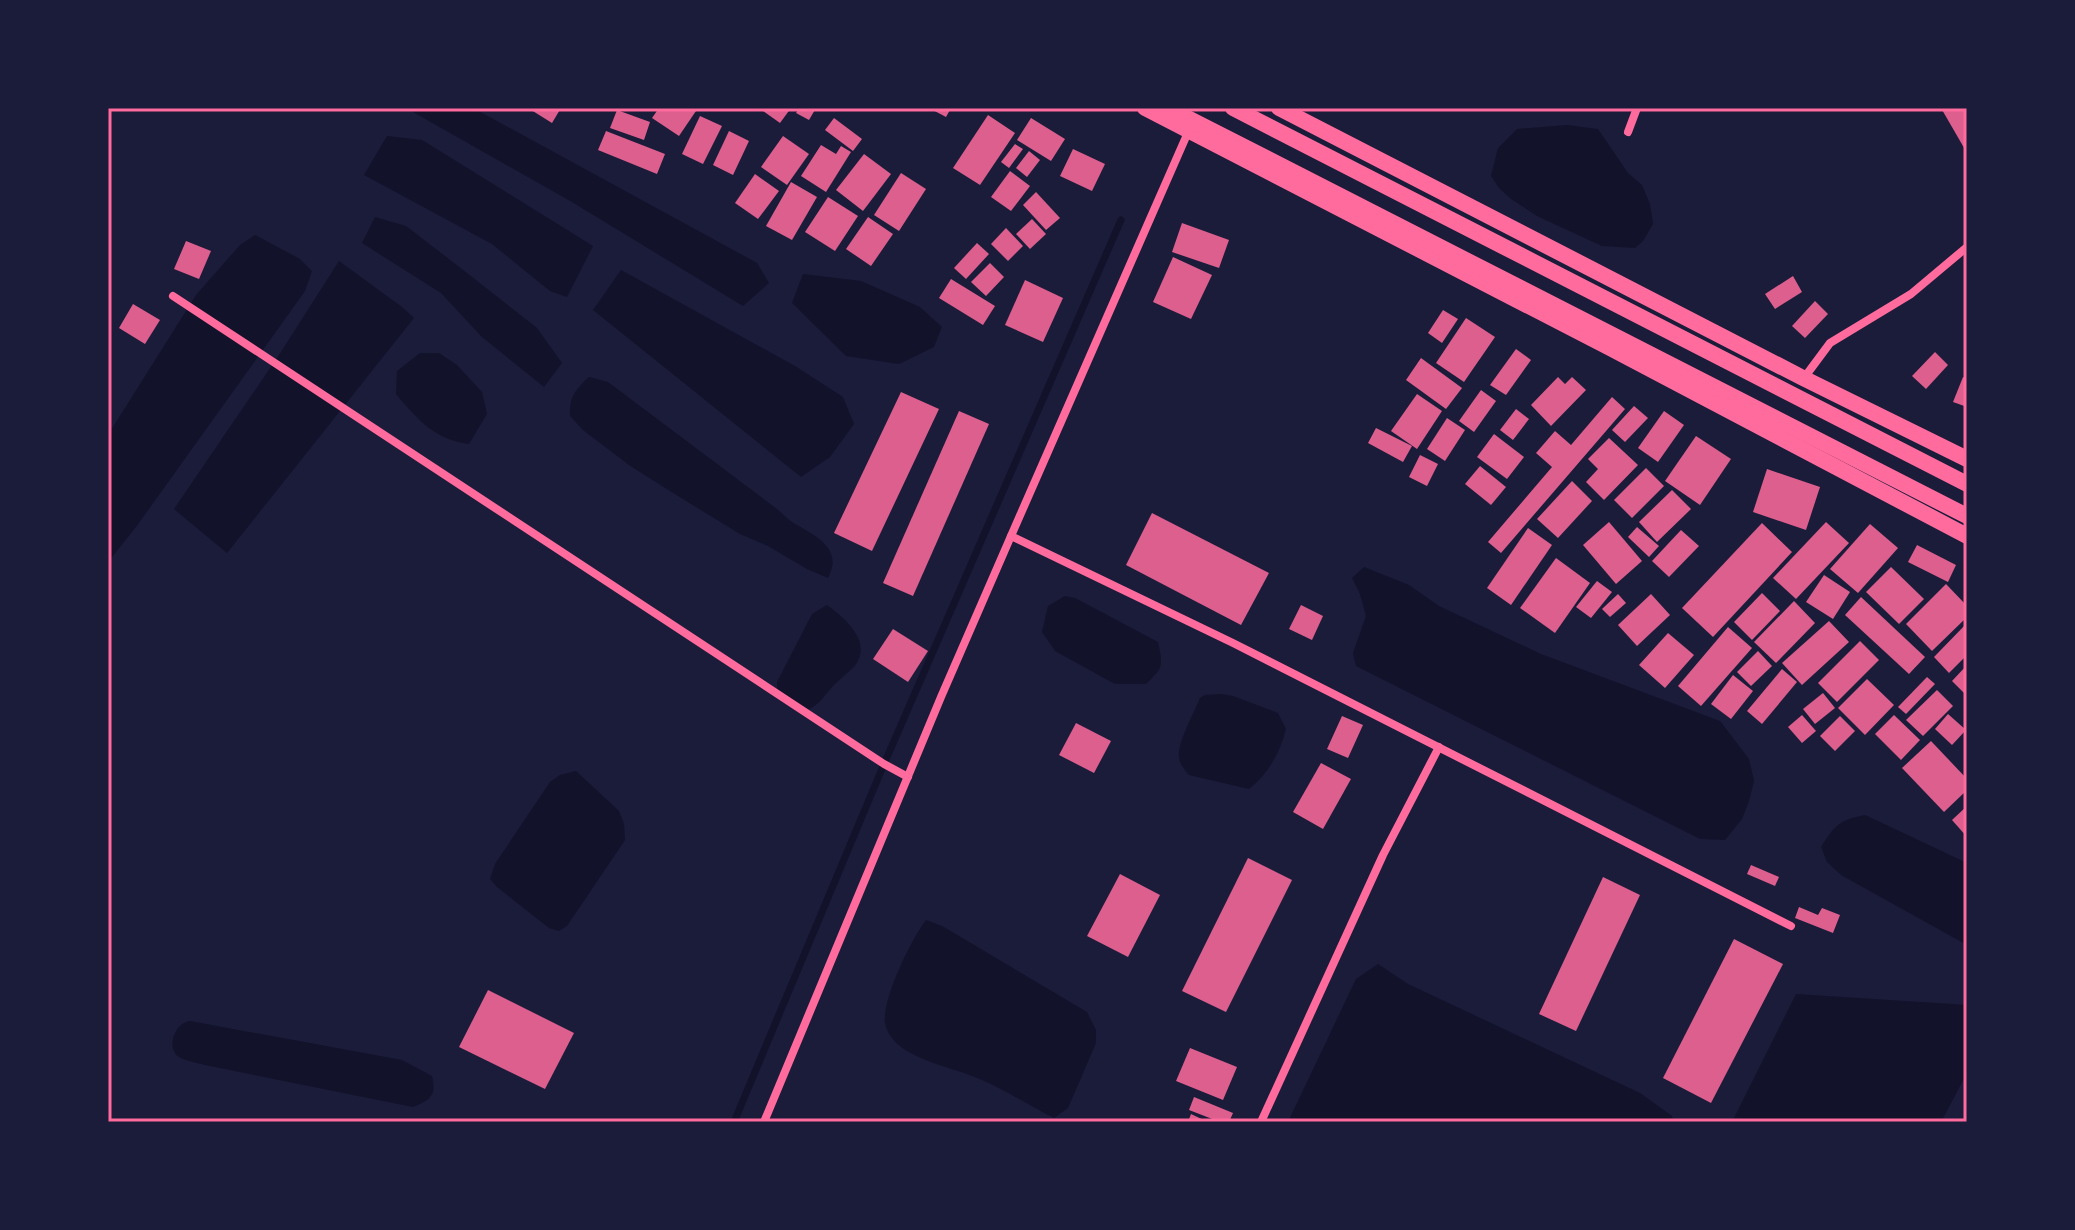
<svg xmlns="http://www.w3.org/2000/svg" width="2075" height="1230" font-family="Cabin,sans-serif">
  <rect width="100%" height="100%" fill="#1b1b3a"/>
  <g fill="#12122b">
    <path d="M406,108H473L757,263L769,283L743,306L572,202Z"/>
    <path d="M1567,125L1598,129L1628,173L1642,185L1650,204L1653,224L1643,241L1635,248L1602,246L1537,216L1511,199L1499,188L1491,176L1498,148L1517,129Z"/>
    <path d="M387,136L422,140L593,246L567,297L550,291L492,244L364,175Z"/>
    <path d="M375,217L406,226L467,273L537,328L562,363L544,387L482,337L441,293L362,243Z"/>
    <path d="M255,235L300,259L312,271L305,291L136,527L108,562V435L196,295L240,245Z"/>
    <path d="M339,261L402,307L414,318L227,553L174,509L279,355Z"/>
    <path d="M621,270L795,366L843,397L854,424L830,457L801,477L593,310Z"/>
    <path d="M803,274L861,281L920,307L942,327L934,347L899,364L846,356L792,303Z"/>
    <path d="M420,353H439L457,365L482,392L487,414L469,444C435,440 417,419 396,394L397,371Z"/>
    <path d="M589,377L608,382L777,509C783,514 789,521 797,525C818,537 843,550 828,578L807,569L768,546L740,534L670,491L629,465L583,430L570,416C569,397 575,390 589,377Z"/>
    <path d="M1364,567L1409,585L1439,606L1541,654L1720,721L1749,759L1754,781L1749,801L1742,819L1725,840L1700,839L1356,666L1353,653L1366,616L1360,594L1352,578Z"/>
    <path d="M1065,596L1075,598L1158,642C1163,666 1164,667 1146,684H1115L1055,651L1042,632L1048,606Z"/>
    <path d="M827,605C845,618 874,643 854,667C848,673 841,678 835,684C825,694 820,705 807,710L777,689V682L812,614Z"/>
    <path d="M1221,694L1233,696L1278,713L1286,729C1280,753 1268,774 1249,789L1189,775C1185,770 1180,765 1179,758C1177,743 1194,713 1200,698L1205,695Z"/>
    <path d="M576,771L619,811L624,824L625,840L567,926L559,931L549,928L497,887L490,879L495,864L550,782L560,775Z"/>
    <path d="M1865,815L1967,863V945L1841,875L1827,862L1821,847C1835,825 1839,820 1865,815Z"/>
    <path d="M926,920L942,926L1087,1012L1096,1030V1043L1068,1108L1054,1118C1030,1106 1007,1091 982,1080C958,1069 931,1065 907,1051C897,1045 887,1035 885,1023C882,999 911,940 926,920Z"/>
    <path d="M1378,964L1408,984L1640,1093L1672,1116L1673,1122H1288L1356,979Z"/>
    <path d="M1796,994L1967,1005V1073L1941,1122H1732Z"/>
    <path d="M190,1021L402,1060L432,1076C437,1096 430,1100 413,1107L205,1065C198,1063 186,1061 179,1057C166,1049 174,1023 190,1021Z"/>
  </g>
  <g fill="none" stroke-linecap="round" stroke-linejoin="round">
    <path stroke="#12122b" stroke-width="7" d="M734,1122L884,764L1121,220"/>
  </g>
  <g fill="#dd5f8e">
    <path d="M528,108H561L552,123Z"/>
    <path d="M659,108H698L679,136L652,118Z"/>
    <path d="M759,108H791L780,123Z"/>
    <path d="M799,108H816L809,120L796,113Z"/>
    <path d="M929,108H951L946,117Z"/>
    <path d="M1941,108H1967V153Z"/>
    <path d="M617,110L650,122L644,140L610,128Z"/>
    <path d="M988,115L1015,133L980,185L953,168Z"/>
    <path d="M700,116L722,126L703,164L682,154Z"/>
    <path d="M834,118L862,139L853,151L825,130Z"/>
    <path d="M1031,118L1065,139L1051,161L1017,140Z"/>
    <path d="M606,131L665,154L657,174L598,150Z"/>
    <path d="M729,131L749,141L733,175L713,165Z"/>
    <path d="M783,136L809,154L787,185L761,167Z"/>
    <path d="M1015,144L1023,149L1009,168L1001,162Z"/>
    <path d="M821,145L836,154L841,146L851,152L826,192L801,176Z"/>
    <path d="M1073,149L1105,164L1092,191L1060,176Z"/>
    <path d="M1029,151L1040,160L1027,177L1016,168Z"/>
    <path d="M864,154L891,174L863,211L836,190Z"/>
    <path d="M1010,171L1030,186L1011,211L991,197Z"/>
    <path d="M901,173L926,189L899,231L874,215Z"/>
    <path d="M755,174L779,191L758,219L735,203Z"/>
    <path d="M791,182L817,197L792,240L766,226Z"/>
    <path d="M1036,192L1060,218L1046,230L1023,205Z"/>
    <path d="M828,197L858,216L835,251L805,232Z"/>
    <path d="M868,217L893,234L871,266L846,249Z"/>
    <path d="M1032,219L1046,234L1030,249L1016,234Z"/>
    <path d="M1182,223L1229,240L1219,268L1172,252Z"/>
    <path d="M1006,228L1023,246L1008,261L991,244Z"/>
    <path d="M186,241L211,251L199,279L174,269Z"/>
    <path d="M977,243L989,254L966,279L954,268Z"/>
    <path d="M1173,257L1212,275L1191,319L1153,302Z"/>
    <path d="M990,263L1004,277L986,296L971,282Z"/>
    <path d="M1793,276L1802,292L1775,309L1765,294Z"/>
    <path d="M951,279L995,306L983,325L939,298Z"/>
    <path d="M1025,280L1063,298L1043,342L1005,325Z"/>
    <path d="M1815,301L1828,314L1805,338L1792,326Z"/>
    <path d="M133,304L160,320L145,344L119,328Z"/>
    <path d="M1443,310L1458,319L1442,343L1428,333Z"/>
    <path d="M1466,318L1495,337L1464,382L1436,363Z"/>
    <path d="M1516,349L1531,360L1506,395L1490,385Z"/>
    <path d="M1935,352L1948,365L1926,389L1912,376Z"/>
    <path d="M1421,358L1462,388L1446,409L1406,380Z"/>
    <path d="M1558,377L1565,384L1572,377L1586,390L1551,426L1531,405Z"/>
    <path d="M1963,377L1967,379V407L1953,402Z"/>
    <path d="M1481,390L1496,401L1474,432L1459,421Z"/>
    <path d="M901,392L939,409L872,551L834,533Z"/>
    <path d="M1417,394L1442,411L1417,449L1391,431Z"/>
    <path d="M1612,397L1625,409L1501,553L1488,542L1552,467L1536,453L1555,431L1571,445Z"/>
    <path d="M1634,406L1648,418L1625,442L1612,430Z"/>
    <path d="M1516,409L1529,419L1513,440L1500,430Z"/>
    <path d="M959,411L989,424L913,596L883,583Z"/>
    <path d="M1664,411L1684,425L1658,462L1638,448Z"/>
    <path d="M1447,418L1465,430L1445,461L1427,449Z"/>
    <path d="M1376,428L1412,446L1403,462L1368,443Z"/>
    <path d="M1494,434L1524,457L1507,479L1477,457Z"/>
    <path d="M1696,436L1731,459L1700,505L1665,481Z"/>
    <path d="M1609,438L1638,465L1604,500L1586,482L1598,469L1588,459Z"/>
    <path d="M1420,455L1438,464L1427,486L1409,477Z"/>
    <path d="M1480,466L1506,487L1491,505L1465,484Z"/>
    <path d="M1646,468L1664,486L1632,518L1614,500Z"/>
    <path d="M1767,469L1820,487L1806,530L1753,512Z"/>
    <path d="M1572,481L1592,501L1558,538L1537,519Z"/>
    <path d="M1672,490L1691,509L1657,542L1639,522Z"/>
    <path d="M1152,513L1269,573L1241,625L1126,565Z"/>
    <path d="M1609,522L1642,561L1616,584L1583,545Z"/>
    <path d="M1826,522L1849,543L1796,599L1773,578Z"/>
    <path d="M1762,523L1792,552L1713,637L1682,608Z"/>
    <path d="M1870,524L1898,548L1858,593L1830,569Z"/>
    <path d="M1637,527L1659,546L1649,557L1628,537Z"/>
    <path d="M1528,528L1552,545L1511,605L1487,588Z"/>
    <path d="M1681,530L1699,546L1669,577L1652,561Z"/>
    <path d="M1917,545L1956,565L1948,582L1908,562Z"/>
    <path d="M1556,558L1590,583L1555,633L1520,608Z"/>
    <path d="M1891,567L1924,599L1899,624L1866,592Z"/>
    <path d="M1824,575L1850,592L1833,619L1806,602Z"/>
    <path d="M1597,581L1612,592L1591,618L1576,607Z"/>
    <path d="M1946,584L1967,606V617L1932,651L1906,624Z"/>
    <path d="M1762,593L1780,611L1752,640L1734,622Z"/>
    <path d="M1618,594L1626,603L1610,617L1602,609Z"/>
    <path d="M1651,594L1670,615L1637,646L1618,625Z"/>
    <path d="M1861,597L1925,657L1909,674L1845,615Z"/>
    <path d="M1794,601L1815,623L1776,663L1754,642Z"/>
    <path d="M1301,605L1323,616L1312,640L1289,629Z"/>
    <path d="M1829,621L1849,642L1802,685L1782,663Z"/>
    <path d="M1967,623V655L1949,673L1934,657Z"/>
    <path d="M1728,627L1752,648L1701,706L1678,686Z"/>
    <path d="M893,629L928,651L908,682L873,659Z"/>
    <path d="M1668,633L1694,655L1665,688L1639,665Z"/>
    <path d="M1860,641L1879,660L1837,702L1818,683Z"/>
    <path d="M1758,651L1772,666L1751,686L1737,672Z"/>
    <path d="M1967,665V692L1965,694L1952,681Z"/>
    <path d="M1782,669L1797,682L1762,724L1747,711Z"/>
    <path d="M1733,675L1753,691L1731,719L1711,704Z"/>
    <path d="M1927,677L1935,684L1906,714L1898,707Z"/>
    <path d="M1867,679L1894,705L1865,735L1838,708Z"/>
    <path d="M1937,690L1953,706L1923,736L1906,720Z"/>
    <path d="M1823,693L1835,708L1815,724L1803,709Z"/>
    <path d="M1948,714L1966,730L1952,745L1935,729Z"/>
    <path d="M1802,715L1816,731L1802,743L1788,727Z"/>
    <path d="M1894,715L1920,740L1901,760L1875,734Z"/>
    <path d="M1342,716L1363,725L1348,758L1327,749Z"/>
    <path d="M1840,716L1855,731L1835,751L1820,736Z"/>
    <path d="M1076,723L1111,741L1094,773L1059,755Z"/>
    <path d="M1931,741L1967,779V790L1944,812L1902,768Z"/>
    <path d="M1321,763L1351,779L1323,829L1293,812Z"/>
    <path d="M1967,806V837L1952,820Z"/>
    <path d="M1248,858L1292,880L1226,1012L1182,991Z"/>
    <path d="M1751,865L1779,877L1775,886L1747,874Z"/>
    <path d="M1120,874L1160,895L1128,957L1087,936Z"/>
    <path d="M1603,877L1640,895L1576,1031L1539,1014Z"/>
    <path d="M1799,907L1818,915L1822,908L1840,915L1833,933L1795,918Z"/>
    <path d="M1734,939L1783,964L1711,1103L1663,1078Z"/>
    <path d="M488,990L574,1033L545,1089L459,1047Z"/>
    <path d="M1190,1048L1237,1067L1223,1100L1176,1081Z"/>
    <path d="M1194,1097L1233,1113L1229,1122H1220L1189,1110Z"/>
    <path d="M1191,1114L1208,1122H1188Z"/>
  </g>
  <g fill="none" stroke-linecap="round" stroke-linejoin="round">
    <g stroke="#ff6b9d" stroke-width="8">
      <path d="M1628,132L1637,108"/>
      <path d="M173,296L884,764L908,777"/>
      <path d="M1804,378L1830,343L1911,294L1967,247"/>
      <path d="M1011,536L1189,130"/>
      <path d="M764,1122L941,697L1011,536L1233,643L1791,926"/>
      <path d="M1261,1122L1383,855L1439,747"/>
    </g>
    <g stroke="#ff6b9d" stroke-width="16">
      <path d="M1145,108L1610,348L1967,536"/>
      <path d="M1279,108L1803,378L1967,459"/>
    </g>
    <g stroke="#ff6b9d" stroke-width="16">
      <path d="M1168,108L1967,516"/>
      <path d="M1233,108L1967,484"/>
    </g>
  </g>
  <rect width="2075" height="1230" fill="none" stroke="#1b1b3a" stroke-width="220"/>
  <rect x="110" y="110" width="1855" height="1010" fill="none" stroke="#ff6b9d" stroke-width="3"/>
</svg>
